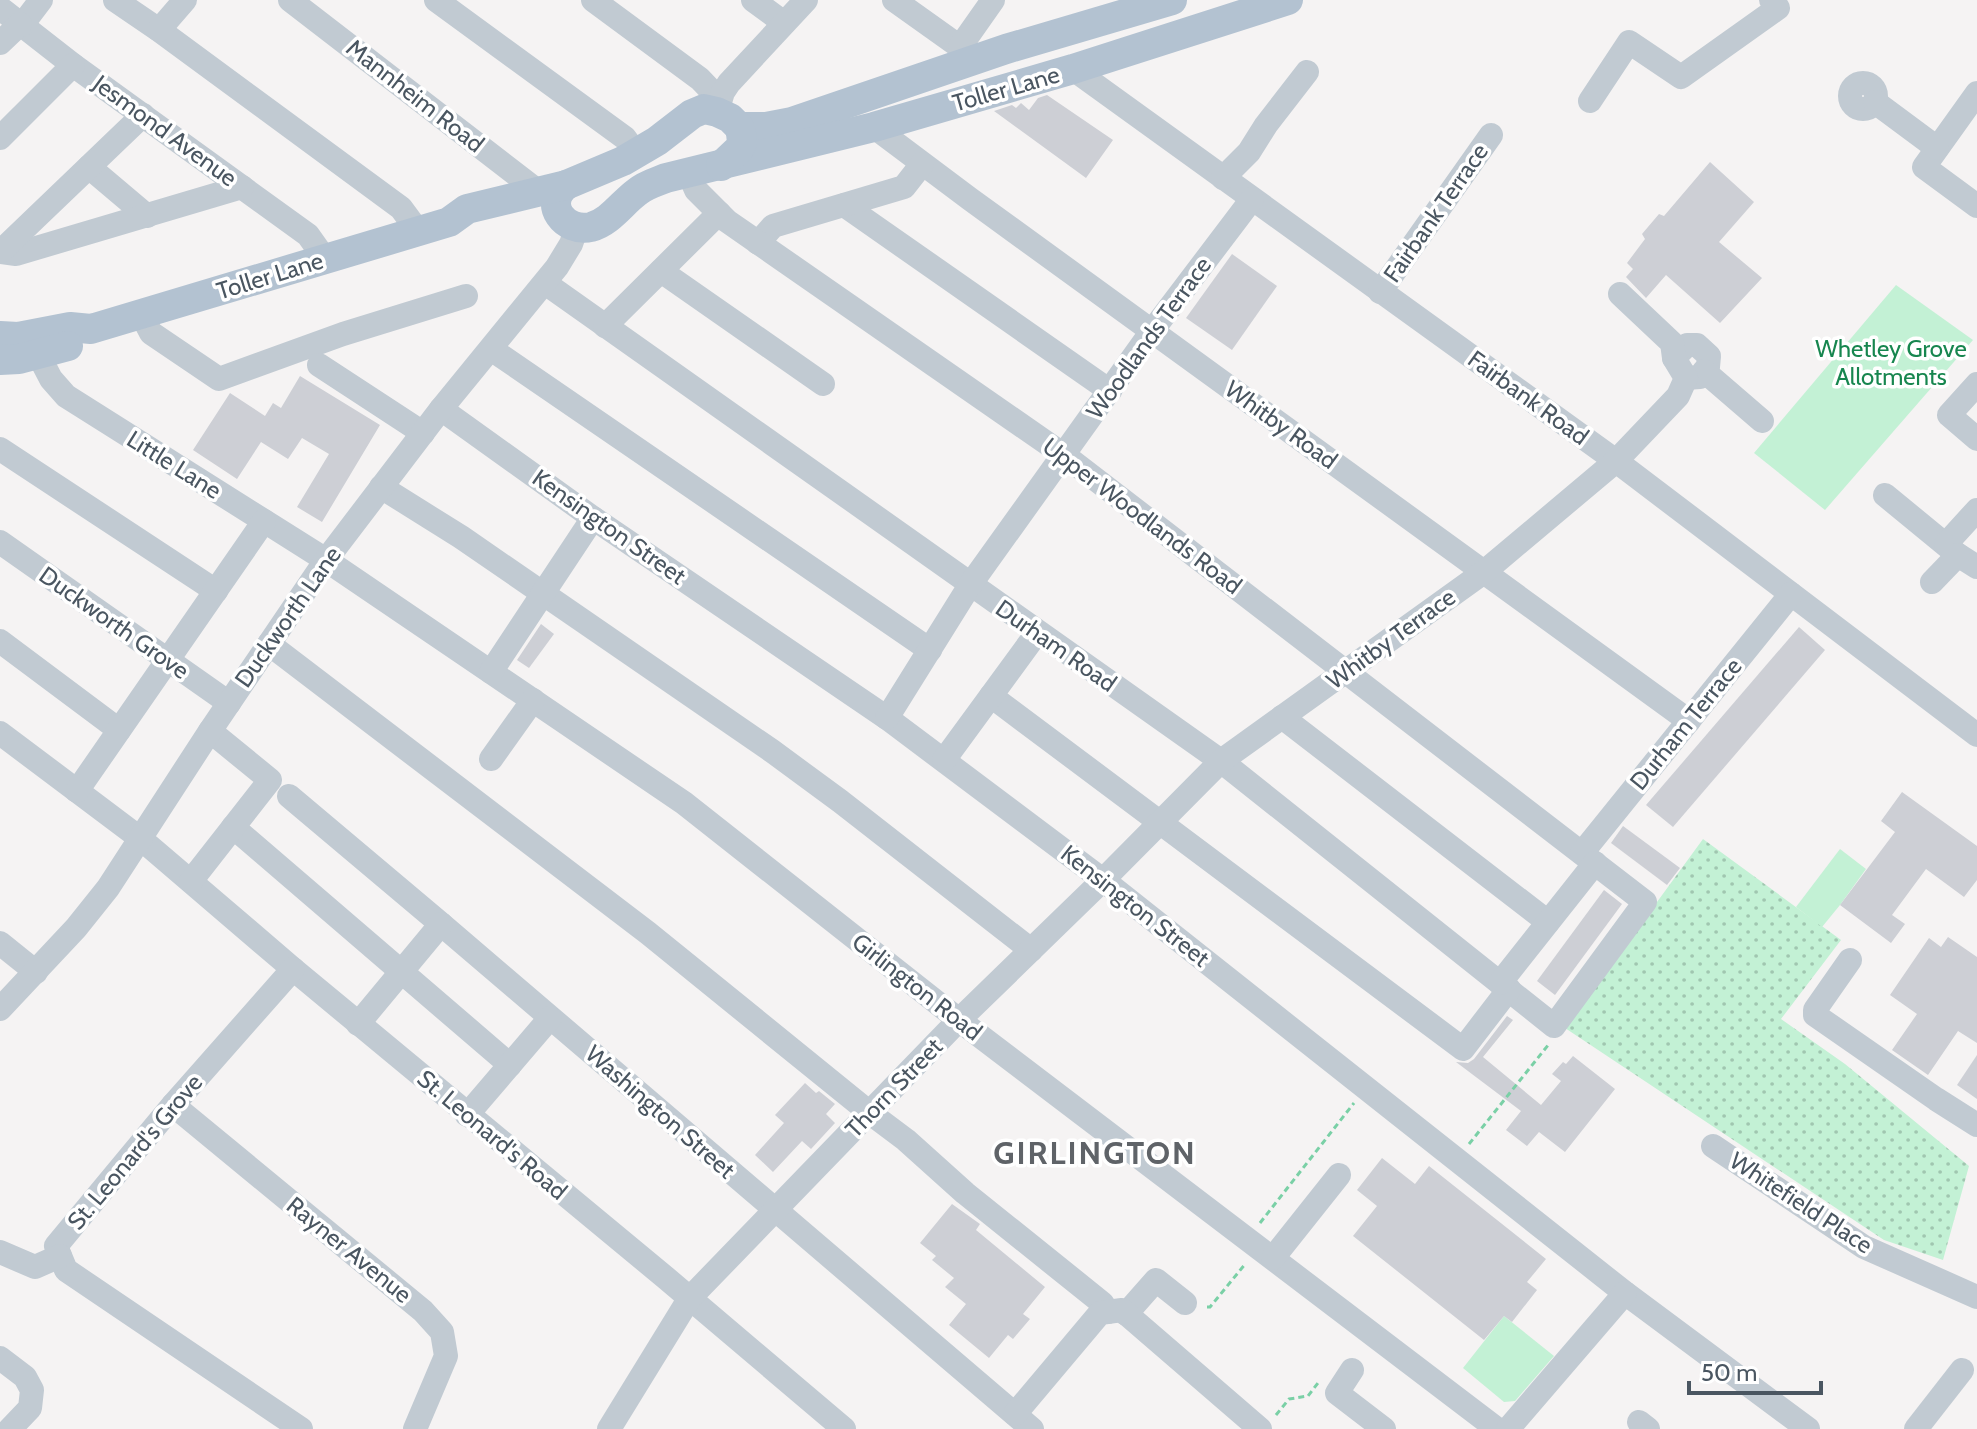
<svg xmlns="http://www.w3.org/2000/svg" width="1977" height="1429" font-family="Cabin,sans-serif">
  <defs>
    <pattern id="grass-dots" width="8" height="8" patternUnits="userSpaceOnUse" patternTransform="scale(2)"><rect width="8" height="8" fill="#c3f1d5"/><path d="M2 2h.1M6 6h.1" fill="none" stroke="#a0c6b0" stroke-width="1.8" stroke-linecap="round"/></pattern>
  </defs>
  <rect width="100%" height="100%" fill="#f5f3f3"/>
  <path fill="url(#grass-dots)" d="M1703,839L1841,940L1781,1019L1845,1064L1969,1166L1943,1260L1884,1240L1565,1028Z"/>
  <g fill="#c3f1d5">
    <path d="M1896,285L1973,340L1825,510L1754,453Z"/>
    <path d="M1840,849L1866,869L1840,905L1822,927L1796,907Z"/>
    <path d="M1504,1316L1554,1356L1515,1401L1504,1402L1463,1368Z"/>
  </g>
  <g fill="#cdcfd5">
    <path d="M1047,95L1113,140L1086,178L994,111L1012,105L1016,108L1021,103L1029,110L1038,98Z"/>
    <path d="M1710,162L1754,202L1719,242L1762,278L1720,323L1666,275L1646,298L1626,277L1633,269L1627,263L1645,239L1642,234L1659,214L1664,216Z"/>
    <path d="M1232,254L1277,286L1232,350L1186,318Z"/>
    <path d="M300,376L380,425L322,522L297,507L329,454L302,438L288,459L261,442L237,479L193,450L230,393L265,416L273,403L281,408Z"/>
    <path d="M541,624L554,634L529,668L517,660Z"/>
    <path d="M1799,627L1825,650L1673,827L1646,805Z"/>
    <path d="M1902,792L1977,846V880L1964,897L1926,869L1892,915L1905,924L1891,943L1840,905L1895,832L1881,821Z"/>
    <path d="M1623,826L1680,868L1667,885L1611,843Z"/>
    <path d="M1604,890L1622,904L1555,995L1537,981Z"/>
    <path d="M1948,937L1977,957V1043L1958,1031L1928,1075L1892,1050L1917,1014L1890,995L1929,938L1941,947Z"/>
    <path d="M1507,1016L1513,1020L1483,1057L1541,1105L1561,1081L1552,1074L1563,1062L1566,1064L1573,1056L1615,1089L1565,1152L1539,1132L1527,1146L1506,1130L1521,1111L1456,1062L1468,1063L1474,1059Z"/>
    <path d="M1977,1055V1099L1957,1085Z"/>
    <path d="M805,1083L816,1093L819,1091L835,1104L826,1114L835,1123L811,1149L802,1141L773,1172L755,1155L784,1123L775,1115Z"/>
    <path d="M1382,1158L1415,1184L1429,1166L1546,1259L1527,1282L1537,1290L1512,1322L1504,1316L1484,1340L1353,1236L1377,1206L1357,1190Z"/>
    <path d="M952,1204L980,1224L976,1230L1045,1287L1023,1314L1030,1319L1013,1339L1008,1335L989,1358L949,1325L966,1304L945,1287L954,1278L932,1260L936,1256L920,1243Z"/>
  </g>
  <g fill="none" stroke-linecap="round" stroke-linejoin="round">
    <g stroke="#7ad0a6" stroke-width="3" stroke-dasharray="6 4" stroke-linecap="butt">
      <path d="M1469,1144L1549,1044"/>
      <path d="M1260,1223L1354,1103"/>
      <path d="M1207,1307H1210L1246,1263"/>
      <path d="M1276,1415L1289,1399L1308,1396L1318,1383"/>
    </g>
    <g stroke="#c1cad2" stroke-width="24">
      <path d="M115,0L159,30L401,208L418,231"/>
      <path d="M290,0L539,192"/>
      <path d="M436,0L625,138L636,153"/>
      <path d="M593,0L700,79L720,100"/>
      <path d="M753,0L784,23"/>
      <path d="M894,0L960,47L964,52L968,62"/>
      <path d="M0,8L73,65L308,235L325,259"/>
      <path d="M22,25L41,0"/>
      <path d="M159,30L185,0"/>
      <path d="M0,43L20,24"/>
      <path d="M960,47L993,0"/>
      <path d="M1073,69L1616,461L1977,735"/>
      <circle cx="1863" cy="96" r="13"/>
      <path d="M1977,93L1924,167L1977,206"/>
      <path d="M1590,101L1629,42L1681,77L1778,8L1771,0"/>
      <path d="M1875,102L1937,148"/>
      <path d="M717,112L723,92L729,83L806,0"/>
      <path d="M874,127L970,199L1689,721"/>
      <path d="M0,138L73,65"/>
      <path d="M89,167L147,216"/>
      <path d="M1223,178L1249,152L1266,125L1307,72"/>
      <path d="M844,205L1110,391"/>
      <path d="M758,243L773,226L904,187L922,164"/>
      <path d="M0,252L16,254L242,187"/>
      <path d="M0,252L143,115"/>
      <path d="M661,271L823,384"/>
      <path d="M545,283L1221,761L1554,1026L1645,902L1064,455L727,221L696,190L689,174"/>
      <path d="M1380,292L1491,135"/>
      <path d="M141,314L151,333L219,379L343,334L466,296"/>
      <path d="M605,326L719,213"/>
      <path d="M491,349L930,650"/>
      <path d="M38,354L51,379L66,396L326,560L684,803L959,1020L1497,1429"/>
      <path d="M1674,358L1687,345H1697L1709,356L1708,367L1700,377L1686,378"/>
      <path d="M319,365L423,433"/>
      <path d="M1704,371L1762,421"/>
      <path d="M1977,384L1949,415L1977,439"/>
      <path d="M441,409L593,518L887,718L1103,880L1625,1293L1808,1429"/>
      <path d="M0,449L216,591"/>
      <path d="M381,487L461,537L772,751L840,801L1031,950"/>
      <path d="M1885,495L1958,555L1977,567"/>
      <path d="M0,542L229,703"/>
      <path d="M1946,544L1977,510"/>
      <path d="M1932,582L1958,555"/>
      <path d="M0,641L119,730"/>
      <path d="M269,644L648,933L870,1113L906,1140L965,1193L1102,1303L1108,1312"/>
      <path d="M491,672L593,518"/>
      <path d="M991,696L1463,1049L1509,989"/>
      <path d="M1282,717L1548,922"/>
      <path d="M887,718L970,585L1152,331L1252,199"/>
      <path d="M0,733L141,839L293,969L666,1278L844,1429"/>
      <path d="M491,759L533,700"/>
      <path d="M944,760L1037,633"/>
      <path d="M77,791L264,521"/>
      <path d="M289,796L441,924L1032,1429"/>
      <path d="M233,827L510,1065"/>
      <path d="M1582,853L1791,594"/>
      <path d="M191,881L270,780L210,731"/>
      <path d="M0,943L36,972"/>
      <path d="M1850,960L1815,1010V1015L1936,1099L1977,1125"/>
      <path d="M293,969L173,1105L56,1246L66,1270L301,1429"/>
      <path d="M1500,983L1595,863"/>
      <path d="M0,1009L76,928L108,888L210,731L326,560L441,409L557,267L571,244L577,227"/>
      <path d="M358,1024L441,924"/>
      <path d="M173,1105L423,1311L442,1332L446,1356L415,1429"/>
      <path d="M467,1115L550,1018"/>
      <path d="M1713,1146L1864,1247L1977,1297"/>
      <path d="M0,1252L35,1267L60,1256"/>
      <path d="M1273,1258L1339,1175"/>
      <path d="M1126,1314L1156,1280L1185,1303"/>
      <path d="M0,1358L25,1377L32,1390L30,1408L10,1429"/>
      <path d="M1352,1370L1337,1393L1384,1429"/>
      <path d="M1015,1414L1100,1313L1122,1310L1260,1429"/>
      <path d="M1639,1422L1648,1429"/>
      <path d="M609,1429L689,1299L959,1020L1103,880L1221,761L1484,572L1616,461L1678,396L1686,378L1674,358L1672,343L1620,294"/>
      <path d="M1508,1429L1625,1293"/>
      <path d="M1916,1429L1962,1370"/>
    </g>
    <g stroke="#b3c2d1" stroke-width="30">
      <path d="M739,127H766L792,122L1006,49L1172,0"/>
      <path d="M566,185C542,204 565,233 591,227C610,222 622,203 637,192C645,185 656,182 666,178L874,127L1073,69L1288,0"/>
      <path d="M0,336L18,337L70,327L91,329L449,222L467,209L566,185L623,161L657,141L692,114L704,109L717,112L730,118L739,127L741,133L742,143L739,149L721,166"/>
      <path d="M0,360L19,359L68,346"/>
    </g>
  </g>
  <g text-anchor="middle" stroke-width="7" stroke-linejoin="round" paint-order="stroke">
    <g font-size="24" fill="#4a5661" stroke="#fff">
      <text transform="translate(1006 89) rotate(-16)" y="8">Toller Lane</text>
      <text transform="translate(415 96) rotate(38)" y="8">Mannheim Road</text>
      <text transform="translate(165 131) rotate(36)" y="8">Jesmond Avenue</text>
      <text transform="translate(1436 213) rotate(-55)" y="8">Fairbank Terrace</text>
      <text transform="translate(270 276) rotate(-17)" y="8">Toller Lane</text>
      <text transform="translate(1149 338) rotate(-54)" y="8">Woodlands Terrace</text>
      <text transform="translate(1528 398) rotate(36)" y="8">Fairbank Road</text>
      <text transform="translate(1281 425) rotate(36)" y="8">Whitby Road</text>
      <text transform="translate(174 465) rotate(32)" y="8">Little Lane</text>
      <text transform="translate(1142 516) rotate(37)" y="8">Upper Woodlands Road</text>
      <text transform="translate(609 527) rotate(35)" y="8">Kensington Street</text>
      <text transform="translate(288 617) rotate(-55)" y="8">Duckworth Lane</text>
      <text transform="translate(114 623) rotate(35)" y="8">Duckworth Grove</text>
      <text transform="translate(1391 639) rotate(-36)" y="8">Whitby Terrace</text>
      <text transform="translate(1056 646) rotate(35)" y="8">Durham Road</text>
      <text transform="translate(1686 724) rotate(-51)" y="8">Durham Terrace</text>
      <text transform="translate(1135 906) rotate(38)" y="8">Kensington Street</text>
      <text transform="translate(917 987) rotate(38)" y="8">Girlington Road</text>
      <text transform="translate(894 1088) rotate(-46)" y="8">Thorn Street</text>
      <text transform="translate(660 1112) rotate(41)" y="8">Washington Street</text>
      <text transform="translate(492 1135) rotate(40)" y="8">St. Leonard's Road</text>
      <text transform="translate(135 1152) rotate(-50)" y="8">St. Leonard's Grove</text>
      <text transform="translate(1801 1203) rotate(33)" y="8">Whitefield Place</text>
      <text transform="translate(349 1250) rotate(39)" y="8">Rayner Avenue</text>
    </g>
    <g font-size="24" fill="#17864f" stroke="#fff">
      <text x="1891" y="357">Whetley Grove<tspan x="1891" dy="28">Allotments</tspan></text>
    </g>
    <g font-size="32" font-weight="bold" letter-spacing="2" fill="#5f6368" stroke="#fff">
      <text x="1095" y="1164">GIRLINGTON</text>
    </g>
  </g>
  <path d="M1689 1381v12h132v-12" fill="none" stroke="#4a5661" stroke-width="4"/>
  <text x="1701" y="1381" font-size="24" fill="#4a5661" stroke="#ffffff" stroke-width="6" paint-order="stroke">50 m</text>
</svg>
